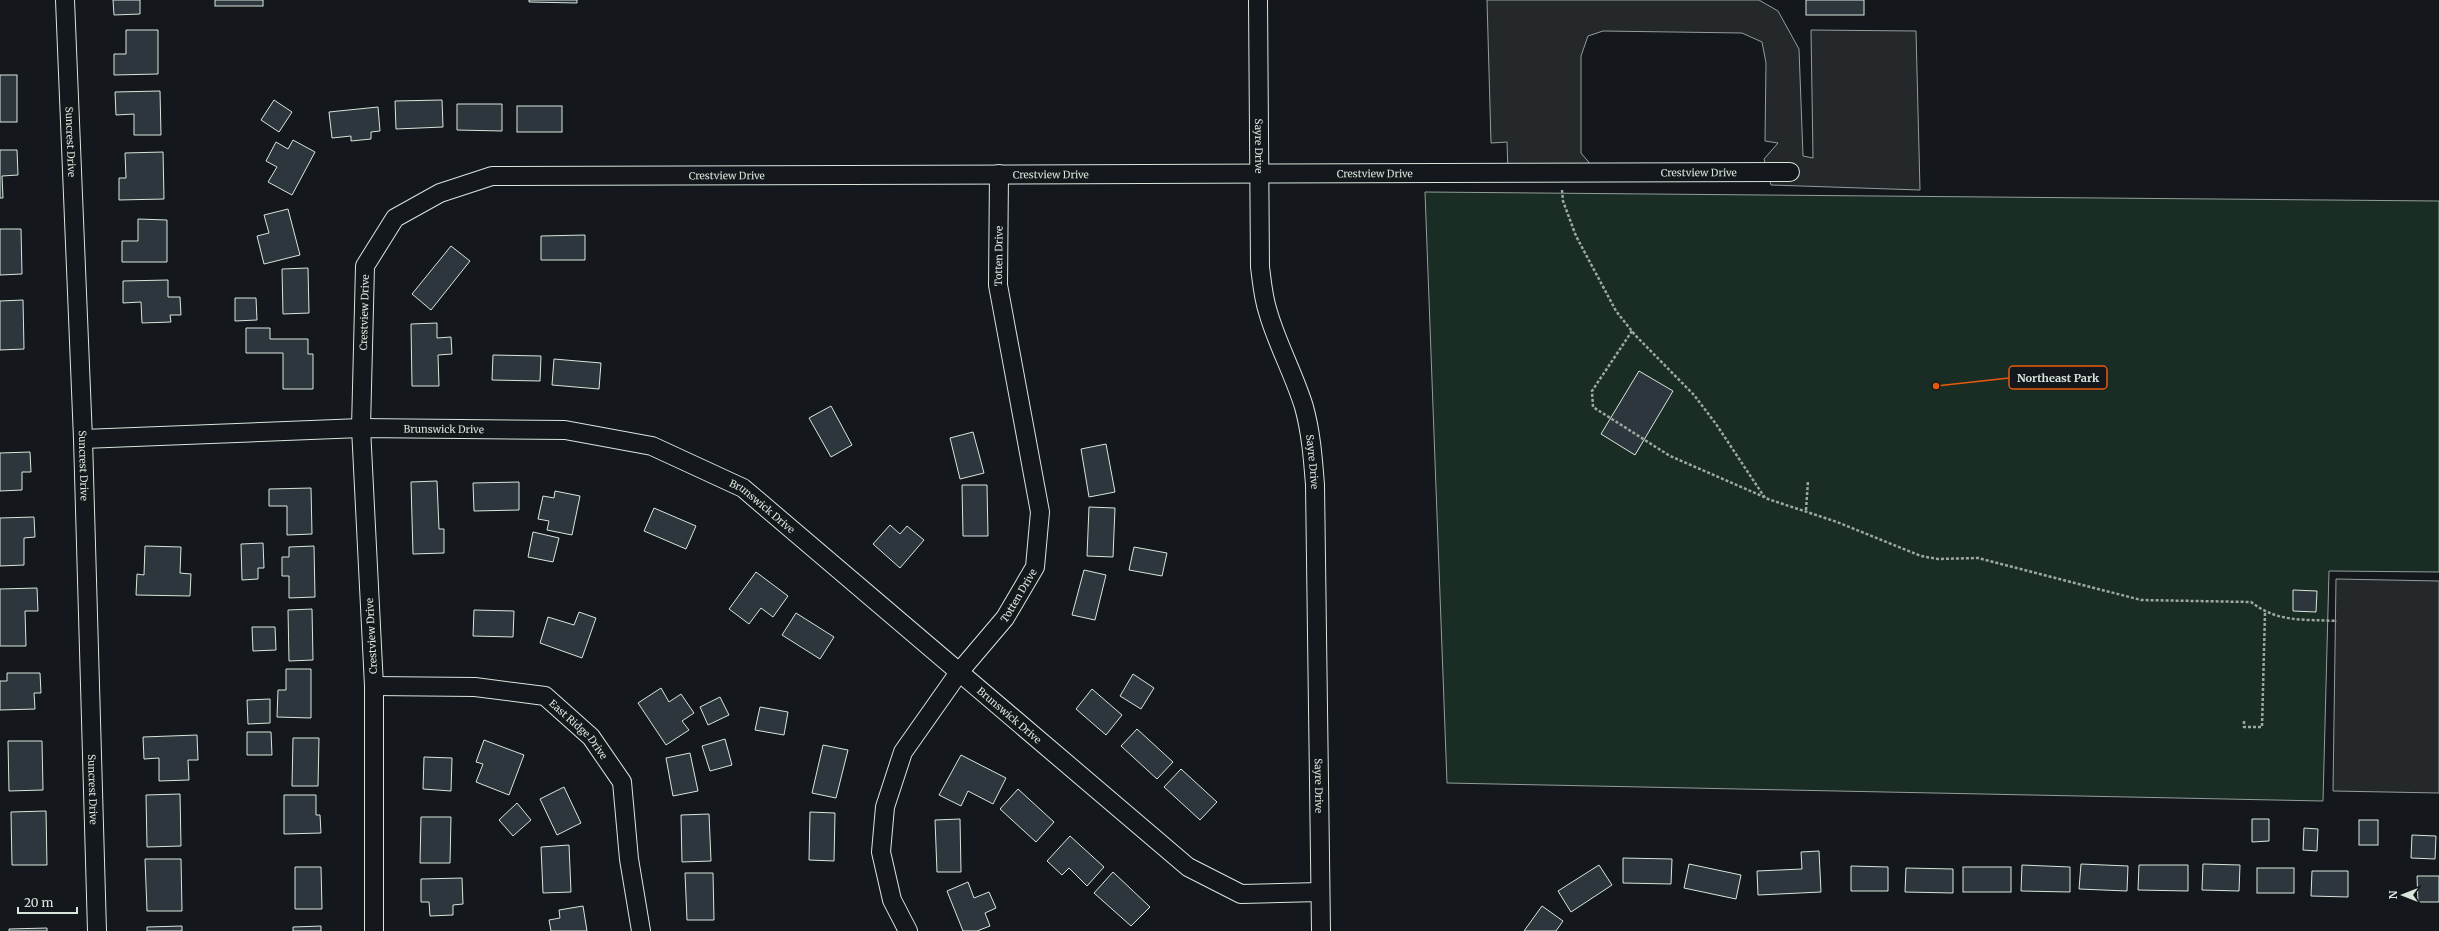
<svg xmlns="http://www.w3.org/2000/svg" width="2439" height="931" font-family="Merriweather,serif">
  <rect width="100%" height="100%" fill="#14181c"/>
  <path fill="#1a2d24" stroke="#939e99" d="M1425,192L2439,201V572L2329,571L2323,801L1447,783Z"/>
  <g fill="#24282b" stroke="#939e99">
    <path d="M1487,0H1759L1778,11L1799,49L1803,156L1813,158L1811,30L1916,31L1920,190L1771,185L1764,159L1778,143L1765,141L1766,63L1762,42L1742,33L1603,31L1588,36L1581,56V153L1598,173H1508L1507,142L1491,143Z"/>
    <path d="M2336,579L2439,581V793L2333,791Z"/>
  </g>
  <g fill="#2c363c" stroke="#d8e6dc">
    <path d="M113,0H140V14L114,15Z"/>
    <rect x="215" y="0" width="48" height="6"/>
    <path d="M529,0H577V3L529,2Z"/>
    <rect x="1806" y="0" width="58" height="15"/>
    <path d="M126,30H158V74L114,75V54H126Z"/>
    <rect x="0" y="75" width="17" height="47"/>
    <path d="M160,91L161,135H134V114L116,115L115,92Z"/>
    <path d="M274,100L292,112L279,132L261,120Z"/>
    <path d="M442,100L443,127L396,129L395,101Z"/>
    <path d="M457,104H502V131L457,130Z"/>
    <rect x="517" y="106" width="45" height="26"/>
    <path d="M378,107L380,131L371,132V139L351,141V136L332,138L329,112Z"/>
    <path d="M293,140L315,152L292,195L268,182L277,167L266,161L276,142L288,149Z"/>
    <path d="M0,150H17L18,175L2,176L3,198H0Z"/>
    <path d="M163,152L164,199L119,200V178H126L125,153Z"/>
    <path d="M288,209L300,255L264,264L257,236L269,233L264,215Z"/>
    <path d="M138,219L167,220V262H122V241H138Z"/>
    <path d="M0,229H21L22,274L0,275Z"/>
    <path d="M585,235V260H541V236Z"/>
    <path d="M451,246L470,261L431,310L412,294Z"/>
    <path d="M308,268L309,313L283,314L282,269Z"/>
    <path d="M168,280V297H180L181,315H170L171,322L142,323L141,302L123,303V281Z"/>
    <path d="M235,298H256L257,320L235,321Z"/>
    <path d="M23,300L24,349L0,350V301Z"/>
    <path d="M437,323V338L451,337L452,354L438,355L439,386H412L411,324Z"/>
    <path d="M246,328H270V339H308V354H313V389H283V353H246Z"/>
    <path d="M493,355L541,356L540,381L492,380Z"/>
    <path d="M554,359L601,363L599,389L552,385Z"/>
    <path d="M1639,371L1673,391L1635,455L1601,434Z"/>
    <path d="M831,406L852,445L831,457L809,418Z"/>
    <path d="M973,432L984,473L960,479L950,438Z"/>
    <path d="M1106,444L1115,492L1089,497L1081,449Z"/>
    <path d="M30,452L31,472H22V490L0,491V453Z"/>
    <path d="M437,481L439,529H444V553L413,554L411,482Z"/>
    <path d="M519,482V510L474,511L473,483Z"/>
    <path d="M962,485H987L988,536H963Z"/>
    <path d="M311,488L312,534L287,535V506H269V489Z"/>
    <path d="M555,491L580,496L572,535L547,530L549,521L538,519L543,496L554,498Z"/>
    <path d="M1089,507L1115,508L1113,557L1087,556Z"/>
    <path d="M654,508L696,526L686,549L644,531Z"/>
    <path d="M34,517L35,537L24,538V565L0,566V518Z"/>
    <path d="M890,525L900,534L907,526L924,540L900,568L873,544Z"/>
    <path d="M533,532L559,538L553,562L528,557Z"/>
    <path d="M263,543L264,568H258V579L242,580L241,544Z"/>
    <path d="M145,546L181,547L180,573L191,574L190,596L136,595L137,574L144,575Z"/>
    <path d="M314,546L315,597L289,598V576H282V557H289V547Z"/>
    <path d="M1134,547L1167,553L1162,576L1129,570Z"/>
    <path d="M1084,570L1106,575L1095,620L1072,615Z"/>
    <path d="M756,572L788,596L773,617L761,608L749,624L729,609Z"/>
    <path d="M37,588L38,611H25L26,646H0V589Z"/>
    <path d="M2293,590L2317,591L2316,612L2293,611Z"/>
    <path d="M312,609L313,660L289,661L288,610Z"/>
    <path d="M474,610L514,611L513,637L473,636Z"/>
    <path d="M579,612L596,618L582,658L540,643L548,617L574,625Z"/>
    <path d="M796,613L834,637L820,659L782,635Z"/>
    <path d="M252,627H275L276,650L253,651Z"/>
    <path d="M286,669H311V718L277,717L278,690H286Z"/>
    <path d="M7,673H40L41,693H34L35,709L0,710V681H7Z"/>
    <path d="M1133,674L1154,688L1141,709L1120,696Z"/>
    <path d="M661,688L669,702L681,694L694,713L682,721L689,730L666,745L638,703Z"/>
    <path d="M1092,689L1122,715L1106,735L1076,709Z"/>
    <path d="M720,697L729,715L708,725L700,707Z"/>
    <path d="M270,699V723L248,724L247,700Z"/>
    <path d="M760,707L788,712L784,735L755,730Z"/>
    <path d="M1137,729L1173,762L1157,779L1121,746Z"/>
    <path d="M247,732H271L272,755H247Z"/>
    <path d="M197,735L198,760H188L189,780L159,781V758L144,759L143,737Z"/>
    <path d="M293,738H319L318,786H292Z"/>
    <path d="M725,739L732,765L710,771L702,746Z"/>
    <path d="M484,740L524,755L509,795L476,782L483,764L476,762Z"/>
    <path d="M8,741H42L43,790L9,791Z"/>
    <path d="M823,745L848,750L836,798L812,793Z"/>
    <path d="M690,753L698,791L673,796L666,758Z"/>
    <path d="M961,755L1006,778L993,804L968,791L961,806L939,795Z"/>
    <path d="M424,757L452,758L451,791L423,789Z"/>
    <path d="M1181,769L1217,802L1200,820L1164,787Z"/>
    <path d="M564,787L581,823L557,835L540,799Z"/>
    <path d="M1018,789L1054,822L1036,842L1000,809Z"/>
    <path d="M180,794L181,846L147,847L146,795Z"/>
    <path d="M284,795H316V815H320L321,833L284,834Z"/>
    <path d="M517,803L531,820L513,836L499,820Z"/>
    <path d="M46,811L47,865H12L11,812Z"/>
    <path d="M810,812L835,813L834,861L809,860Z"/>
    <path d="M709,814L711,861L682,862L681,815Z"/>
    <path d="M421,817H451L450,863H420Z"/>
    <path d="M960,819L961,872H937L935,820Z"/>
    <path d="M2252,819H2269V841L2252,842Z"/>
    <rect x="2359" y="820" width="19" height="25"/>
    <path d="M2304,828L2318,829L2317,851L2303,850Z"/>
    <path d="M2412,835L2436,836L2435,859L2411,858Z"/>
    <path d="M1070,836L1104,867L1087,886L1069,868L1062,875L1047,861Z"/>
    <path d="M569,845L571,892L543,893L541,847Z"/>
    <path d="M1819,851L1821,892L1758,895L1757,871L1802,869L1801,852Z"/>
    <path d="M1623,858L1672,859L1671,884L1623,883Z"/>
    <path d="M145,859H181L182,911H147Z"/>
    <path d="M1689,864L1741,875L1736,899L1684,888Z"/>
    <path d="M2081,864L2128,866L2127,891L2079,889Z"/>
    <path d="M2203,864L2240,865L2239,891L2202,890Z"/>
    <path d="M1599,865L1612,885L1571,912L1558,891Z"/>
    <path d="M2022,865L2070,867V892L2021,891Z"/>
    <path d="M2139,865H2188V891L2138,890Z"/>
    <path d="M1851,866L1888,867V891H1851Z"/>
    <path d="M295,867H321L322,909H295Z"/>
    <rect x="1963" y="867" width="48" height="25"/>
    <path d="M1906,868L1953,869V893L1905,892Z"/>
    <rect x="2257" y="868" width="37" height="25"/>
    <path d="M2312,871H2348V897L2311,896Z"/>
    <path d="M1113,872L1150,907L1131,926L1094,893Z"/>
    <path d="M685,873H713L714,920H687Z"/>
    <path d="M2417,876H2439V902H2418Z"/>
    <path d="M462,878L463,904L453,905V915L430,916L429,902H421V879Z"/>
    <path d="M968,882L974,898L989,892L996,908L985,913L990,926L977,931H963L947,891Z"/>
    <path d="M583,906L587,931H551L549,920L560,918L559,910Z"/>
    <path d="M1542,906L1563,921L1556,931H1524Z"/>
    <path d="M182,926V931H147V927Z"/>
    <path d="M321,926V931H293V927Z"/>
    <path d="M47,928V931H9V929Z"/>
  </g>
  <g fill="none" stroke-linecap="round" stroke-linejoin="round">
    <defs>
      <g id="street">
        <path id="s1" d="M65,0L83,439L97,931"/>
        <path id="s2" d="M1258,0L1260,267C1262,282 1263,297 1268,312C1277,344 1294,374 1304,407C1311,432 1313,459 1315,485L1321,931"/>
        <path id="s3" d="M83,439L361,428L565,430L652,446L743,488L1188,867L1241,894L1320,892"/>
        <path id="s4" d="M374,686L475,687L545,696L591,737L622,782L629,859L641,931"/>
        <path id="s5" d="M374,931V686L361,428L365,266L395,218L440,193L492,176L1790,172"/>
        <path id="s6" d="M908,931L892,900L881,852L885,807L903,752L960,671L1005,618L1035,567L1040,512L998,285L999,174"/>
      </g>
    </defs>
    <use href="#street" stroke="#d8e6dc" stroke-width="20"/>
    <g stroke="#9da8a2" stroke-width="2.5" stroke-dasharray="3 2" stroke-linecap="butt">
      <path d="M1562,190L1563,201L1576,236L1616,311L1635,335L1694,395L1716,424L1765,498L1837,522L1921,556L1938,559L1978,558L2141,600L2251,602C2278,623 2304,619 2337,621"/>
      <path d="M1632,331L1592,391L1593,407L1670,456L1764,497"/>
      <path d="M1806,510L1808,481"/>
      <path d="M2244,721V727H2262L2265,612"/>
    </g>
    <use href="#street" stroke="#14181c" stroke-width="18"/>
  </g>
  <g text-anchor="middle" stroke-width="3" stroke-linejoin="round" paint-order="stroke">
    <g font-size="10" fill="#d8e6dc" stroke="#14181c">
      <text dy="4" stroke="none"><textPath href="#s1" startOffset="142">Suncrest Drive</textPath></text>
      <text dy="4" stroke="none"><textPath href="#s2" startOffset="146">Sayre Drive</textPath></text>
      <text dy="4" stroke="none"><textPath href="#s5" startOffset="1711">Crestview Drive</textPath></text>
      <text dy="4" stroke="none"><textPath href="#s5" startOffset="2035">Crestview Drive</textPath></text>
      <text dy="4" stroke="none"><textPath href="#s5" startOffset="1387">Crestview Drive</textPath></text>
      <text dy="4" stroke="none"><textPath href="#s5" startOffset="1063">Crestview Drive</textPath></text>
      <text dy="4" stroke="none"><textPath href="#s6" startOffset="730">Totten Drive</textPath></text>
      <text dy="4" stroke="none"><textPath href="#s5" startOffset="619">Crestview Drive</textPath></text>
      <text dy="4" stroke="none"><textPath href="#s3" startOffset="361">Brunswick Drive</textPath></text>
      <text dy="4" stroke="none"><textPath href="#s2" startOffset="470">Sayre Drive</textPath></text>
      <text dy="4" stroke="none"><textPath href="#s1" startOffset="466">Suncrest Drive</textPath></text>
      <text dy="4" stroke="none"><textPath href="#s3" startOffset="697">Brunswick Drive</textPath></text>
      <text dy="4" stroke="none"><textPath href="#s6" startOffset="382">Totten Drive</textPath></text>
      <text transform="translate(371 636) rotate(-93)" y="4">Crestview Drive</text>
      <text dy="4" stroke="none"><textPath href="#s3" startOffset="1021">Brunswick Drive</textPath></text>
      <text dy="4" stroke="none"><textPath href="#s4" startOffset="219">East Ridge Drive</textPath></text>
      <text dy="4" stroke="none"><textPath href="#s2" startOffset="794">Sayre Drive</textPath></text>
      <text dy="4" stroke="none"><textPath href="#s1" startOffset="790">Suncrest Drive</textPath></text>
    </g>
  </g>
  <path fill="none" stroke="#e8590c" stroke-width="1.5" d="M1936 386L2009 378"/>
  <circle fill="#e8590c" stroke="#14181c" stroke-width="1.5" cx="1936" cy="386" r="4"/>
  <rect fill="#14181c" stroke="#e8590c" stroke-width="1.5" x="2009" y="366" width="98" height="23" rx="4"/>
  <g font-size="11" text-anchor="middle" font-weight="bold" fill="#d8e6dc">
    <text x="2058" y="382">Northeast Park</text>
  </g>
  <g transform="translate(2403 895) rotate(270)" stroke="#14181c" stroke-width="3" paint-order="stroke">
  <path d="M0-3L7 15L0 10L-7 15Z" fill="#d8e6dc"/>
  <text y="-6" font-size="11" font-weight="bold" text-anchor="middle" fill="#d8e6dc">N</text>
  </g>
  <path d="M18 907v6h59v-6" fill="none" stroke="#d8e6dc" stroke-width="2"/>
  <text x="24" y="907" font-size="12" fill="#d8e6dc" stroke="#14181c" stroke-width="3" paint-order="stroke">20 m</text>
</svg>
